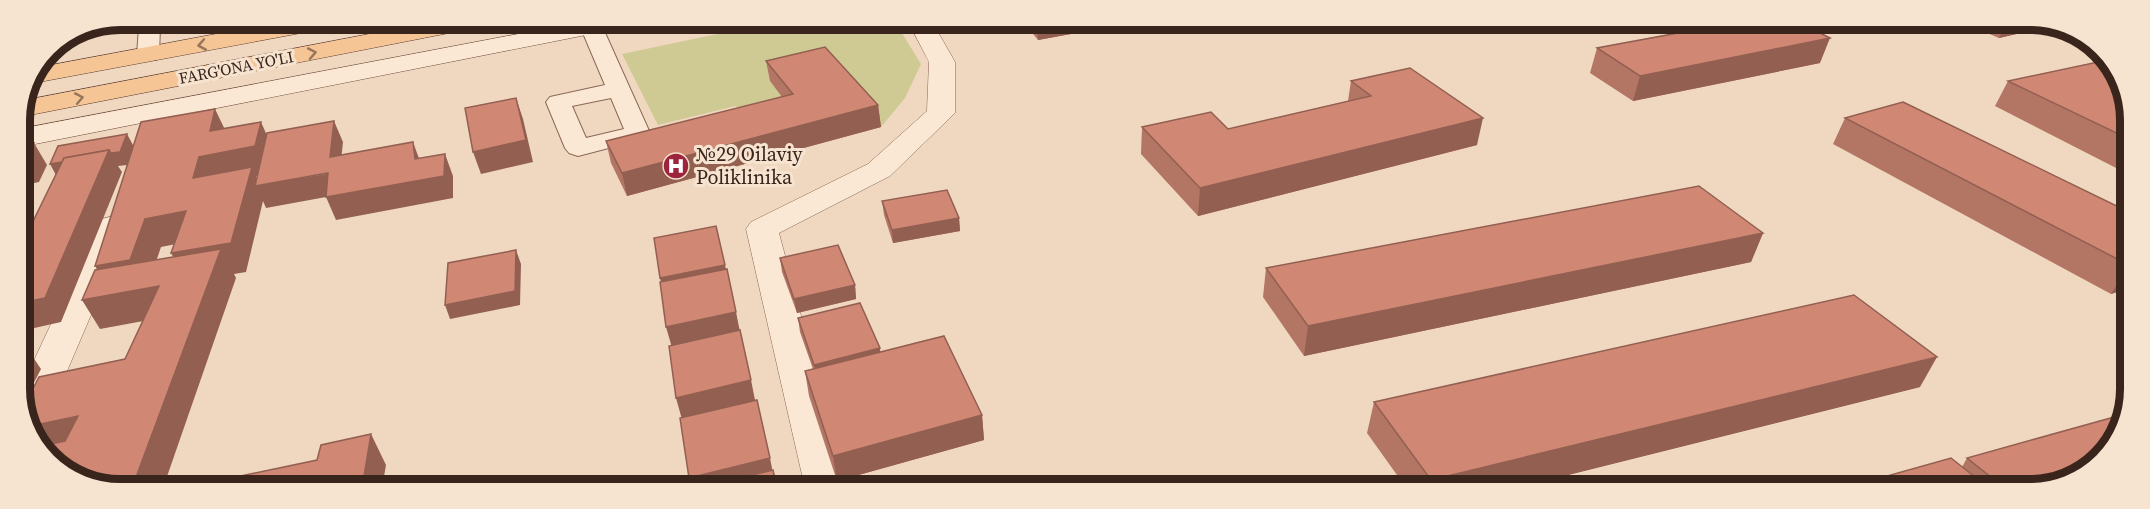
<svg xmlns="http://www.w3.org/2000/svg" width="2150" height="509" font-family="'Source Serif 4',serif">
  <rect width="100%" height="100%" fill="#f0d8c0"/>
  <path fill="#cfca94" d="M760,25H897L921,64L905,98L881,127L828,67L797,115L753,127L736,106L658,125L622,54Z"/>
  <g fill="none" stroke-linecap="round" stroke-linejoin="round">
    <defs>
      <g id="lane">
        <path d="M580,26H602L650,133L647,138L578,156L569,153L565,148L546,102L550,97L605,85ZM611,98L624,129L586,138L572,106Z"/>
        <path d="M82,27H105L101,31L77,36L70,35Z"/>
        <path d="M139,27H160L159,55L156,60H140L137,55Z"/>
      </g>
      <g id="street">
        <path d="M910,25H934L955,62V113L890,176L779,233L847,488H805L746,229L751,222L868,164L927,111L929,62Z"/>
        <path d="M113,216L124,219L129,226L47,418L41,428L33,430L21,409V388L97,226L102,219Z"/>
      </g>
      <path id="secondary" d="M560,26H608L605,31L596,33L20,147V129Z"/>
      <g id="primary">
        <path d="M259,26H313L310,31L301,33L34,83L41,67Z"/>
        <path d="M411,26H461L458,31L449,33L20,117L26,100Z"/>
      </g>
    </defs>
    <use href="#lane" stroke="#8a6857" stroke-width="2"/>
    <use href="#street" stroke="#8a6857" stroke-width="1"/>
    <use href="#secondary" stroke="#6c493b" stroke-width="1"/>
    <use href="#primary" stroke="#58382c" stroke-width="1"/>
    <use href="#lane" fill="#fae7d4" fill-rule="evenodd"/>
    <use href="#street" fill="#fae7d4" fill-rule="evenodd"/>
    <use href="#secondary" fill="#fae7d4" fill-rule="evenodd"/>
    <use href="#primary" fill="#f5c596" fill-rule="evenodd"/>
  </g>
  <g fill="#b37564">
    <path d="M2049,21L2056,25L1999,38L1961,22Z"/>
    <path d="M1666,22H1798L1820,63L1633,101L1590,73L1597,48L1683,32Z"/>
    <path d="M1025,24H1093V30L1038,40Z"/>
    <path d="M766,61L878,105L881,127L627,196L611,163L606,141L782,97L770,81Z"/>
    <path d="M1351,81L1477,145L1198,216L1141,154L1142,127L1228,129L1348,101Z"/>
    <path d="M2008,81L2128,100L2129,169L2122,171L1995,106Z"/>
    <path d="M1845,118L2129,212V288L2111,294L1833,144Z"/>
    <path d="M882,201L959,218L960,231L893,243L884,215Z"/>
    <path d="M1763,233L1751,262L1304,356L1263,297L1266,268Z"/>
    <path d="M780,258L855,285L856,299L797,313L782,272Z"/>
    <path d="M798,318L880,352L982,415L984,440L837,481L809,396L805,371L813,369L800,332Z"/>
    <path d="M1920,387L1512,489H1407L1367,433L1374,402Z"/>
    <path d="M1967,458L2036,489H1841L1962,467Z"/>
  </g>
  <g fill="#925f51">
    <path d="M2008,21H2049L2056,25L1999,38Z"/>
    <path d="M1037,24H1093V30L1038,40Z"/>
    <path d="M1830,38L1820,63L1633,101L1640,76Z"/>
    <path d="M516,98L523,119L533,162L481,174L473,152Z"/>
    <path d="M878,105L881,127L627,196L622,173Z"/>
    <path d="M215,109L228,136L261,122L273,149L268,173L256,176L260,185L415,159L413,142L421,164L445,154L453,176V198L336,220L326,197L266,208L263,201L246,272L234,274L236,278L163,488H132L187,282L171,253L207,206L193,178L199,157L210,131Z"/>
    <path d="M1483,118L1477,145L1198,216L1200,188Z"/>
    <path d="M334,121L343,142L339,180L330,157Z"/>
    <path d="M127,134L134,147L127,165L118,166L122,172L61,322L21,331V303L57,177L50,164L109,150Z"/>
    <path d="M34,143L47,165L39,182L20,186V161Z"/>
    <path d="M2129,160V169L2122,171Z"/>
    <path d="M186,211L201,239L161,247L147,288L159,286L176,315L100,329L82,300L112,294L95,266L145,219Z"/>
    <path d="M959,218L960,231L893,243L892,230Z"/>
    <path d="M1763,233L1751,262L1304,356L1308,326Z"/>
    <path d="M516,250L521,264L520,305L450,319L445,305Z"/>
    <path d="M725,265L728,279L663,292L660,278Z"/>
    <path d="M2129,266V288L2111,294Z"/>
    <path d="M855,285L856,299L797,313L794,299Z"/>
    <path d="M736,312L741,337L673,351L666,327Z"/>
    <path d="M24,344L41,369L21,408V350Z"/>
    <path d="M880,348L881,362L817,379L814,365Z"/>
    <path d="M1937,357L1920,387L1512,489H1429L1431,480Z"/>
    <path d="M751,380L756,405L683,423L676,398Z"/>
    <path d="M982,415L984,440L837,481L833,456Z"/>
    <path d="M78,416L99,447L48,458L31,426Z"/>
    <path d="M371,434L386,465L382,488H362Z"/>
    <path d="M770,458L775,484L757,488H691L689,478Z"/>
  </g>
  <g fill="#d08874" stroke="#925f51" stroke-width="1.5">
    <path d="M1717,22H1798L1830,38L1640,76L1597,48L1721,25Z"/>
    <path d="M825,47L878,105L622,173L606,141L793,94L766,61Z"/>
    <path d="M2107,60L2128,100L2129,139L2008,81Z"/>
    <path d="M1410,68L1483,118L1200,188L1142,127L1211,112L1228,129L1371,96L1351,81Z"/>
    <path d="M516,98L526,140L473,152L465,108Z"/>
    <path d="M1903,102L2129,212V265L1845,118Z"/>
    <path d="M215,109L210,131L261,122L255,146L199,157L193,178L252,167L231,243L171,253L186,211L145,219L130,260L95,266L141,122Z"/>
    <path d="M334,121L330,157L413,142L415,159L445,154L444,176L326,197L328,173L255,186L267,133Z"/>
    <path d="M127,134L120,152L111,153L109,150L64,158L62,162L50,164L58,146Z"/>
    <path d="M34,143L26,160L20,161V145Z"/>
    <path d="M109,150L45,298L21,303V246L64,158Z"/>
    <path d="M1699,186L1763,233L1308,326L1266,268Z"/>
    <path d="M947,190L959,218L892,230L882,201Z"/>
    <path d="M716,226L725,265L660,278L654,238Z"/>
    <path d="M838,245L855,285L794,299L780,258Z"/>
    <path d="M221,249L132,488H101L49,460L41,446L65,441L78,416L31,426L22,410L39,377L125,359L159,286L82,300L95,270Z"/>
    <path d="M516,250L515,291L445,305L448,263Z"/>
    <path d="M727,269L736,312L666,327L660,282Z"/>
    <path d="M1854,295L1937,357L1431,480L1374,402Z"/>
    <path d="M860,303L880,348L814,365L798,318Z"/>
    <path d="M740,330L751,380L676,398L669,346Z"/>
    <path d="M944,336L982,415L833,456L805,371Z"/>
    <path d="M757,400L770,458L689,478L680,418Z"/>
    <path d="M2125,414L2096,465L2036,489H2006L1967,458Z"/>
    <path d="M371,434L362,488H183L317,460L321,445Z"/>
    <path d="M1951,458L1990,489H1841Z"/>
    <path d="M773,470L777,488H700Z"/>
    <path d="M916,477L920,488H878Z"/>
  </g>
  <defs><path id="oneway-chevron" d="M-2-3.5L2.5 0L-2 3.5" fill="none" stroke-width="1.6" stroke-linecap="round" stroke-linejoin="round" transform="scale(1.5)"/></defs>
  <g stroke="#977559">
    <use href="#oneway-chevron" transform="translate(202 45) rotate(170)"/>
    <use href="#oneway-chevron" transform="translate(312 53) rotate(-11)"/>
    <use href="#oneway-chevron" transform="translate(79 98) rotate(-11)"/>
  </g>
  <defs>
    <symbol id="hospital-disc" viewBox="-11 -11 22 22"><circle r="9.5" fill="#9c243d" stroke="#f7e4d0"/><path d="M-5-5h3v3.5h4V-5h3V5h-3V1.5h-4V5h-3Z" fill="#fff"/></symbol>
  </defs>
  <g fill-rule="evenodd">
    <use href="#hospital-disc" x="661" y="151" width="30" height="30"/>
  </g>
  <g text-anchor="middle" stroke-width="6" stroke-linejoin="round" paint-order="stroke">
    <g font-size="16" fill="#39251c" stroke="#f7e4d0">
      <text transform="translate(236 67) rotate(-11)" y="6">FARG'ONA YO'LI</text>
    </g>
    <g font-size="20" fill="#39251c" stroke="#f7e4d0" text-anchor="start">
      <text x="696" y="161">№29 Oilaviy<tspan x="696" dy="23">Poliklinika</tspan></text>
    </g>
  </g>
  <path d="M0 0H2150V509H0ZM120 30H2030A90 90 0 0 1 2120 120V389A90 90 0 0 1 2030 479H120A90 90 0 0 1 30 389V120A90 90 0 0 1 120 30Z" fill="#f7e4d0" fill-rule="evenodd"/>
  <path fill="none" stroke="#39251c" stroke-width="8" d="M120 30H2030A90 90 0 0 1 2120 120V389A90 90 0 0 1 2030 479H120A90 90 0 0 1 30 389V120A90 90 0 0 1 120 30Z"/>
</svg>
